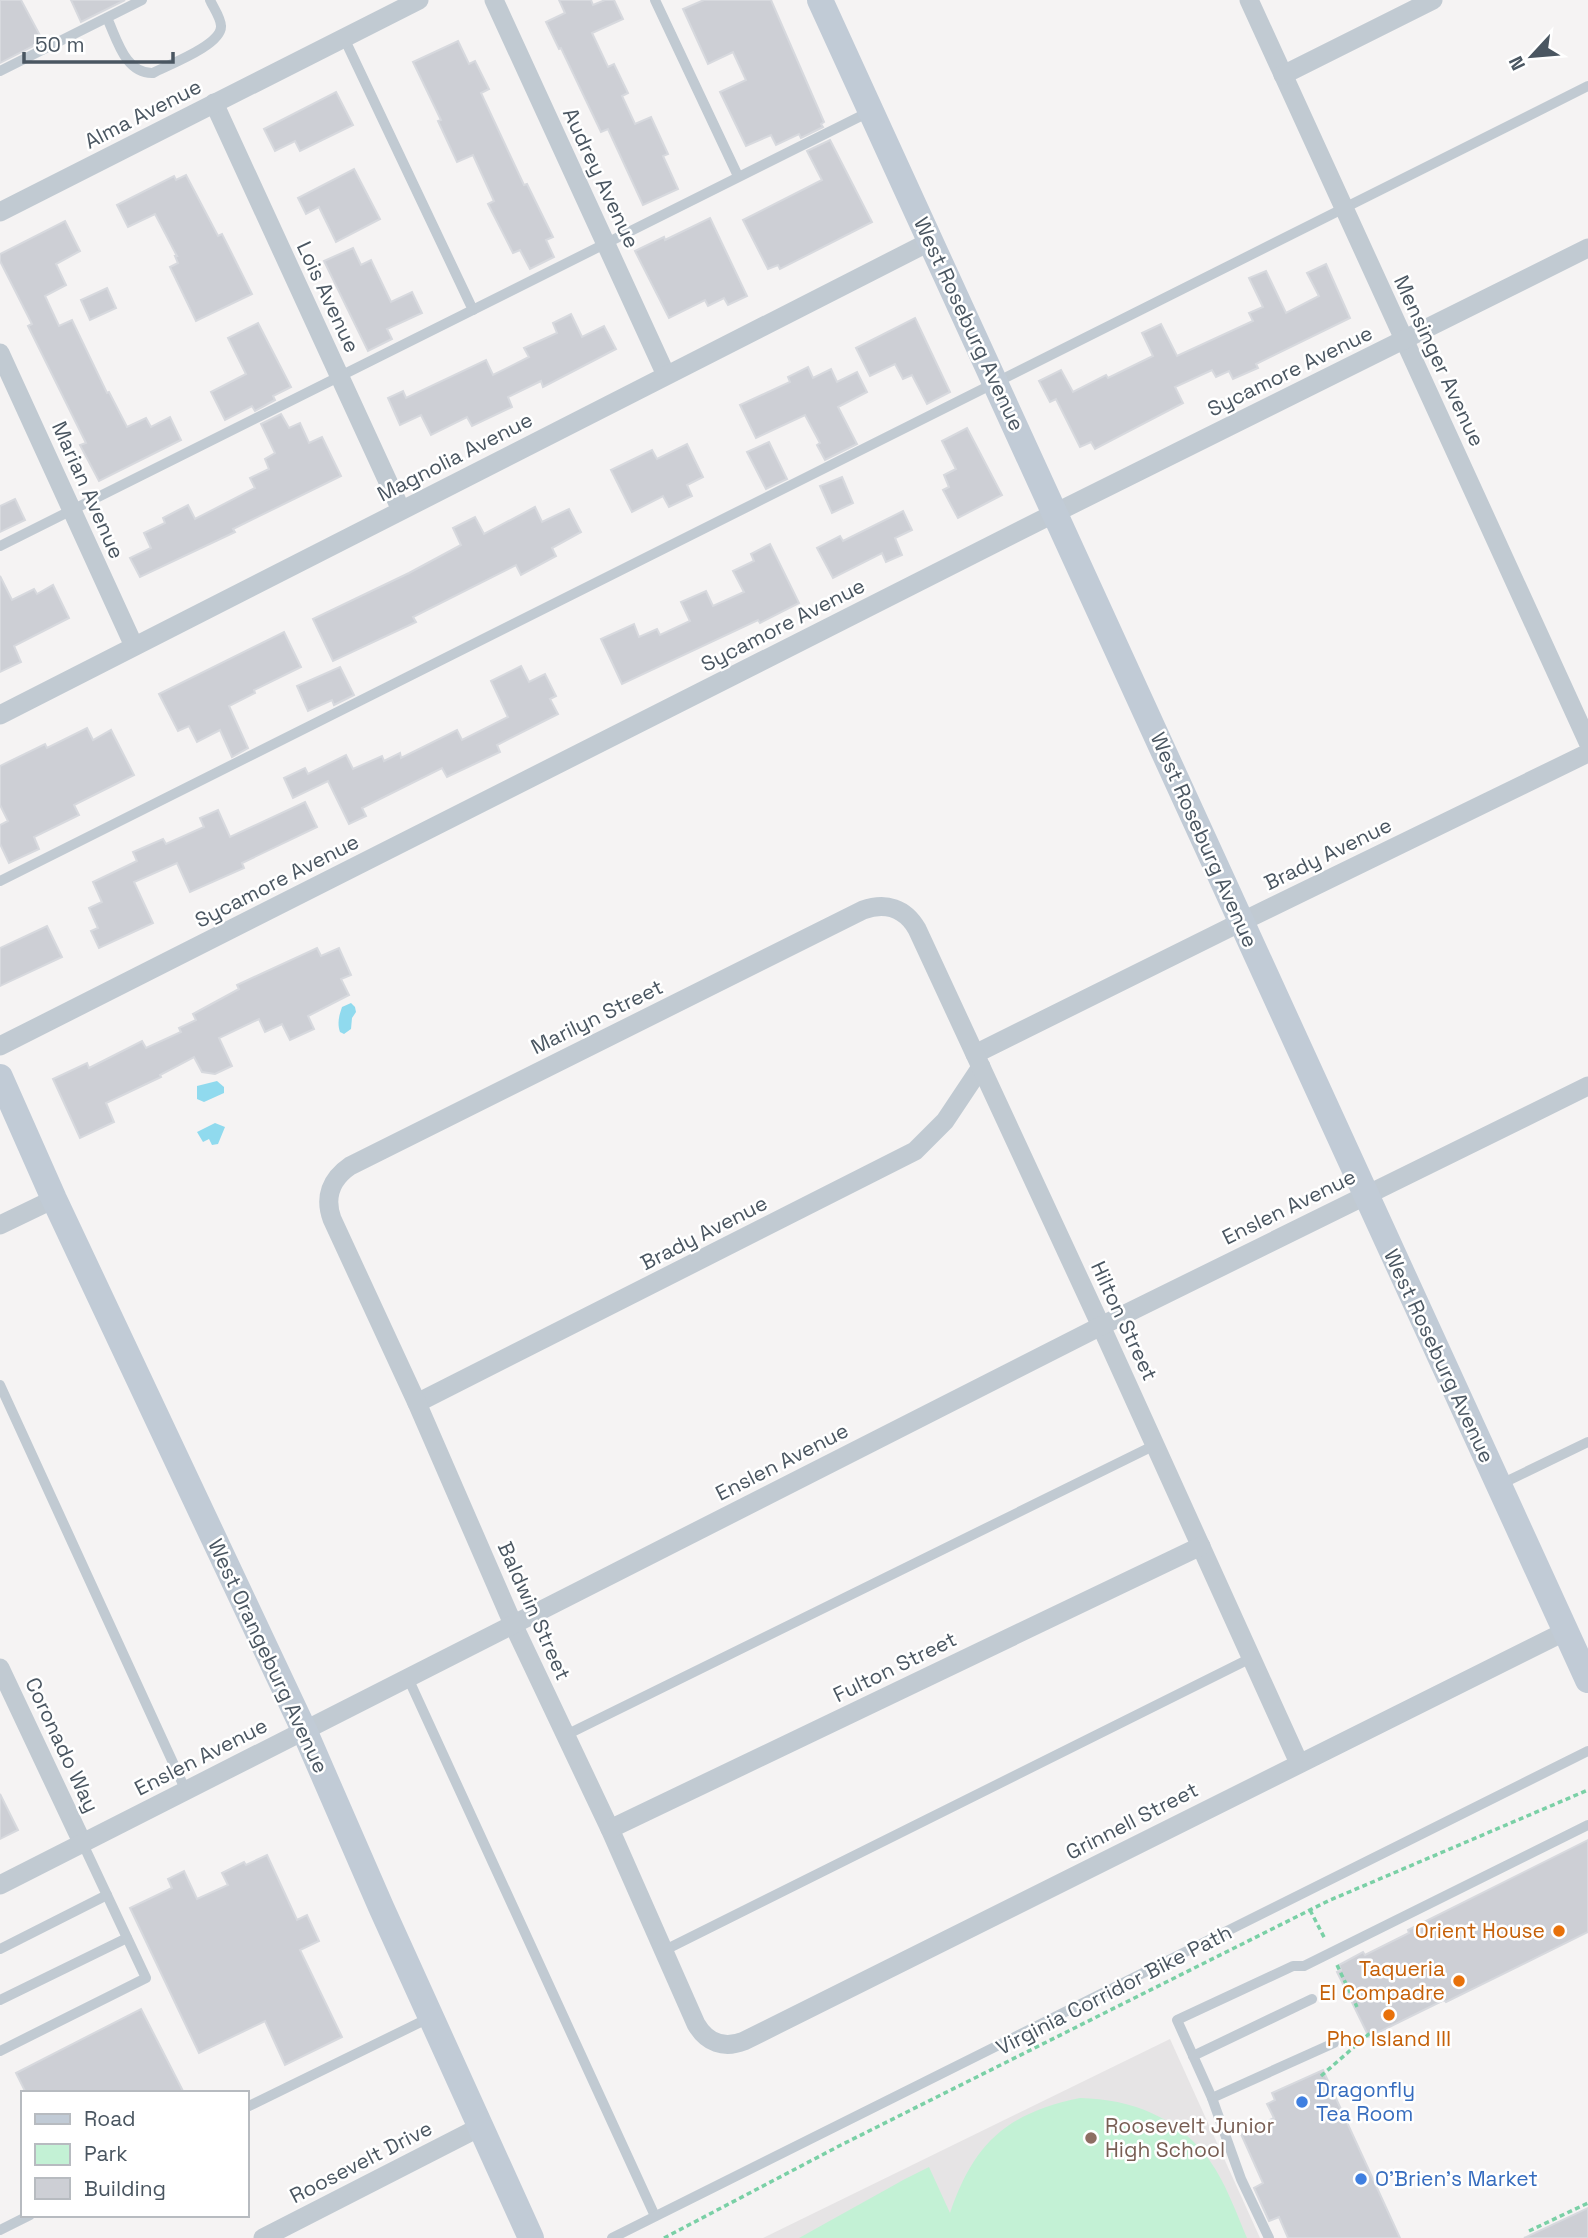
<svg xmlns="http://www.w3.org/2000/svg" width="1588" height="2238" font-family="'Space Grotesk',sans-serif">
  <rect width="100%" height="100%" fill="#f5f3f3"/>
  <path fill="#e6e4e5" d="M1170,2039L1260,2238H763Z"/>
  <path fill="#c3f1d5" d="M1080,2098C1131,2099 1179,2117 1210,2161C1226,2184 1236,2212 1247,2238H799L905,2179L929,2167L950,2213C974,2143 1007,2113 1080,2098Z"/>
  <g fill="#90daee">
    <path d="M351,1003L355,1007L356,1012L352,1018L351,1029L344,1034L340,1032C337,1023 339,1016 342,1007Z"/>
    <path d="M217,1081L224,1087V1093L204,1102L197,1099V1086Z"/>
    <path d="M215,1123L225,1127L218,1144L212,1145L209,1139L203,1142L197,1132Z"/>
  </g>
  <g fill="#cdcfd5" stroke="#d7d9de" stroke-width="2">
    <path d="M0,0H21L43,41L0,63Z"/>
    <path d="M71,0H125L81,22Z"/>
    <path d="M559,0H591L593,5L605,0H614L623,19L592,33L608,67L614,64L628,93L622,96L635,124L651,117L668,154L663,156L678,189L643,205L608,129L601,132L561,48L559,49L546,22L565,13Z"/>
    <path d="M704,0H771L824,122L821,124L823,127L801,138L799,134L776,145L771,135L746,146L720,92L746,80L733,52L708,64L683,9Z"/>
    <path d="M458,41L469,64L475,61L489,89L481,93L524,185L527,184L553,237L546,240L554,257L530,269L520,250L513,253L488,204L494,201L473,155L457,162L438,121L441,120L413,62Z"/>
    <path d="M336,92L353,125L300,151L295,141L275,151L264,129Z"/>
    <path d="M830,140L872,222L780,269L778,265L768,269L743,220L822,180L807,151Z"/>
    <path d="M354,169L380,219L336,242L319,207L306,214L298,198Z"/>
    <path d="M186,175L218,236L222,234L252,294L196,321L170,267L178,263L175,256H177L155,214L128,227L117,205L174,176L176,180Z"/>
    <path d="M710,218L747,296L728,305L724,298L708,306L705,300L669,318L635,251L664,237L665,240Z"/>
    <path d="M65,221L80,251L56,264L66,285L45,296L59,326L72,320L107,393L109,392L127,427L146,418L151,427L170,417L181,440L99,481L80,445L86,443L28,326L32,324L0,261V254Z"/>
    <path d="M353,248L361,265L371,260L391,302L412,292L422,313L387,329L392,339L368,351L324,261Z"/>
    <path d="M1326,264L1350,318L1256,364L1258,368L1233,379L1229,371L1216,377L1212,370L1175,387L1183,403L1095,449L1091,442L1080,447L1056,399L1050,402L1039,381L1061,370L1073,392L1106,375L1108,378L1153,356L1142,333L1161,324L1177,356L1253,321L1249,313L1263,307L1249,278L1266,271L1286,313L1319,296L1307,273Z"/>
    <path d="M107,288L116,308L90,320L81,300Z"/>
    <path d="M571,314L582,337L604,326L616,349L543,387L541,381L508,397L512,407L472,426L467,417L431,435L421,415L400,425L388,398L403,391L406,398L486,360L493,375L529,357L524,348L557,333L553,323Z"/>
    <path d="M915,318L950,392L927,404L912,375L903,379L895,364L870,376L856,348Z"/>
    <path d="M258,323L291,387L273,396L275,400L255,411L252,406L225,420L211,392L246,374L228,338Z"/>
    <path d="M808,367L813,378L831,369L837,382L857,372L867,392L838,407L857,444L825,460L817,445L820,443L805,415L756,438L740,405L790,382L788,377Z"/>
    <path d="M281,414L289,428L300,423L309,443L322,437L341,476L233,529L235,532L140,577L130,558L151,548L144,533L165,523L163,518L188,505L195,519L255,488L250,478L269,469L265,459L275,453L261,424Z"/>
    <path d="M967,428L1002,495L958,518L943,490L949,487L944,475L956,469L942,441Z"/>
    <path d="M769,442L787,479L766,489L747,452Z"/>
    <path d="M687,444L703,477L687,485L692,496L669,507L663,496L632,512L611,470L652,450L657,459Z"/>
    <path d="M842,477L853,503L832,513L820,486Z"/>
    <path d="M15,499L25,520L0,532V506Z"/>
    <path d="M535,507L542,522L569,509L581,532L552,548L556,556L521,575L516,565L413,617L416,622L333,661L313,619L409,573L461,545L453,528L475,517L484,534Z"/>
    <path d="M903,511L912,530L895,538L902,555L886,562L882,553L833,578L817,548L840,536L843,541Z"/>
    <path d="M770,544L799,603L760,623L758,620L622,684L601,639L634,624L639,637L657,629L660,635L690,621L681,602L706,591L713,606L744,592L733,571L754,561L751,554Z"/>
    <path d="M0,576L12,600L34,589L37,594L53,585L69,618L14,646L21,662L0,672Z"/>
    <path d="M284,632L301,667L254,690L255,693L229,706L248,748L232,757L220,730L197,742L189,726L178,731L159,694Z"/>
    <path d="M521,666L529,682L545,674L556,696L550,699L558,714L497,745L500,752L447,777L442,768L362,808L366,816L349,824L328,781L293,798L284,778L305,768L308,774L346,755L353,769L382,756L384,761L400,753L401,758L457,730L462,740L508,717L491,681Z"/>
    <path d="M340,667L354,695L334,705L332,700L308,711L297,686Z"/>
    <path d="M87,728L93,740L111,730L134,775L74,805L79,815L34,837L39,849L9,863L0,844V825L8,821L0,805V766L45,744L47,748Z"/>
    <path d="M305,802L317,827L242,863L244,868L190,892L177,863L134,882L153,923L99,948L91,931L98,928L89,908L102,902L93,882L137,861L133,852L163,839L166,844L204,827L200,818L218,810L230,837Z"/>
    <path d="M47,926L62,957L0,986V948Z"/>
    <path d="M317,948L321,956L339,948L351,975L341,979L349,995L308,1016L314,1029L290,1040L282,1024L265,1032L259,1019L219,1038L232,1066L215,1074L202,1072L194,1057L160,1075L161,1077L106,1103L114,1122L80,1138L53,1079L87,1063L89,1068L142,1041L146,1048L181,1032L179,1028L196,1020L193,1014L239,989L237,985Z"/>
    <path d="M0,1794L18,1830L0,1839Z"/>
    <path d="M1588,1840V1932L1446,2002L1444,2000L1369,2037L1337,1972L1341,1970L1339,1965L1363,1952L1365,1955L1409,1933L1408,1930Z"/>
    <path d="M267,1855L297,1920L307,1915L319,1941L300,1950L342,2037L285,2065L265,2021L199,2053L130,1908L172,1888L168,1879L184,1871L197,1899L228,1885L222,1873L244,1862L246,1865Z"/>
    <path d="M141,2009L184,2093H26L16,2073Z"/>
    <path d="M1323,2070L1400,2238H1288L1279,2217L1269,2221L1254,2188L1263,2183L1241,2134L1274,2118L1267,2104L1275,2100L1272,2093Z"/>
    <path d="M1588,2208V2238H1524Z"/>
  </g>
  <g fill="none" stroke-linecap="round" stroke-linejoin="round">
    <g stroke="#7ad0a6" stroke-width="3.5" stroke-dasharray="5 3.5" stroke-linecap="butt">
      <path d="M1310,1910L1325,1939"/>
      <path d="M1337,1965L1357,2007"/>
      <path d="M1321,2076L1370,2033"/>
      <path d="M1529,2231L1588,2203"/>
      <path d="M664,2238L841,2145L1328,1901L1588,1790"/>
    </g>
    <g stroke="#c1cad2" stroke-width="10">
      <path d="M655,0L738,176"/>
      <path d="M107,18C117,39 125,74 153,73C168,65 222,45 221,26C221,18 213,7 210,0"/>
      <path d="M344,38L473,310"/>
      <path d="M0,71L142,0"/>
      <path d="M0,546L871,111"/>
      <path d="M0,881L1588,86"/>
      <path d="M0,1385L186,1791"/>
      <path d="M1499,1485L1588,1442"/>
      <path d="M408,1678L655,2216"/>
      <path d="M566,1735L1155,1445"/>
      <path d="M0,1949L107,1895"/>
      <path d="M663,1951L1251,1658"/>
      <path d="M0,2000L127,1938"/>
      <path d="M0,2051L146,1978L82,1842"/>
      <path d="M1193,2056L1312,1999"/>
      <path d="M1212,2098L1334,2043"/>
      <path d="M247,2107L429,2018"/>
      <path d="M0,2230L30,2215"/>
      <path d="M612,2238L1588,1751"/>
      <path d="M1269,2238L1241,2179L1212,2098L1177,2020L1293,1966H1304L1588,1825"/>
    </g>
    <g stroke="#c1cad2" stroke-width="19">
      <path d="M494,0L666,375"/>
      <path d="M1249,0L1588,742"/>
      <path d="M1283,75L1433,0"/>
      <path d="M214,103L401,510"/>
      <path d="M0,212L419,0"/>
      <path d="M0,353L134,646"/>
      <path d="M0,715L931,241"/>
      <path d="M0,1046L1055,513L1588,248"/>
      <path d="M975,1054L1241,922L1588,753"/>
      <path d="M0,1225L54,1199"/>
      <path d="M417,1403L915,1151L945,1121L981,1067"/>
      <path d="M0,1668L82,1842"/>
      <path d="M1299,1763L1101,1326L917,929C905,908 886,902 863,910L350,1166C331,1179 324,1197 332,1219L417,1403L513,1624L610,1829L696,2024C707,2043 724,2049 744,2041L1566,1631"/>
      <path d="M610,1829L1201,1546"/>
      <path d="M0,1885L1101,1326L1588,1086"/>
      <path d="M263,2238L480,2127"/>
    </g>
    <g stroke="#c1cbd6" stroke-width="26">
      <path d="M820,0L1588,1680"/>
      <path d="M0,1077L54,1199L304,1730L381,1907L531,2238"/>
    </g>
  </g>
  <g fill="#e8710a" stroke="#fff" stroke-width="2.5">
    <circle cx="1559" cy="1931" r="7"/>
    <circle cx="1459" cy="1981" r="7"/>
    <circle cx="1389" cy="2015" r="7"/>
  </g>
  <g fill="#3f7fe0" stroke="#fff" stroke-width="2.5">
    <circle cx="1302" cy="2102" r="7"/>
    <circle cx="1361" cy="2179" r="7"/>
  </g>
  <circle fill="#8d6e63" stroke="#fff" stroke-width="2.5" cx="1091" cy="2138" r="7"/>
  <g text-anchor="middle" stroke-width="5" stroke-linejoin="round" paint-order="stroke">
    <g font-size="21" fill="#4a5661" stroke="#fff">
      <text transform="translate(143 114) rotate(-27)" y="7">Alma Avenue</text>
      <text transform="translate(601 178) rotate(65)" y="7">Audrey Avenue</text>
      <text transform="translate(328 297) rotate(65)" y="7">Lois Avenue</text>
      <text transform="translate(969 324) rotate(65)" y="7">West Roseburg Avenue</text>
      <text transform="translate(1439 361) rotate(65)" y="7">Mensinger Avenue</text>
      <text transform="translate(1290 371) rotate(-26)" y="7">Sycamore Avenue</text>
      <text transform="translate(455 457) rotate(-27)" y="7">Magnolia Avenue</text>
      <text transform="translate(88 490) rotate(66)" y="7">Marian Avenue</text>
      <text transform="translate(783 625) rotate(-27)" y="7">Sycamore Avenue</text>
      <text transform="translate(1204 840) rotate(66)" y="7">West Roseburg Avenue</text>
      <text transform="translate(1328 854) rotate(-26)" y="7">Brady Avenue</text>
      <text transform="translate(277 881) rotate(-27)" y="7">Sycamore Avenue</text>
      <text transform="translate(597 1017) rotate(-26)" y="7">Marilyn Street</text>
      <text transform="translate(1289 1207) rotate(-26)" y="7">Enslen Avenue</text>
      <text transform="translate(704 1233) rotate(-27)" y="7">Brady Avenue</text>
      <text transform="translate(1124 1321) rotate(65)" y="7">Hilton Street</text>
      <text transform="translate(1439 1356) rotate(65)" y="7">West Roseburg Avenue</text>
      <text transform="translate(782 1462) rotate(-27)" y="7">Enslen Avenue</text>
      <text transform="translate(534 1611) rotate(66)" y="7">Baldwin Street</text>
      <text transform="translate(268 1656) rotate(65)" y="7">West Orangeburg Avenue</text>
      <text transform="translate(895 1667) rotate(-26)" y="7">Fulton Street</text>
      <text transform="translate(62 1745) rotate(65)" y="7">Coronado Way</text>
      <text transform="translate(201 1757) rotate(-27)" y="7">Enslen Avenue</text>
      <text transform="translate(1132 1821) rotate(-27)" y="7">Grinnell Street</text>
      <text transform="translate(1114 1990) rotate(-27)" y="7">Virginia Corridor Bike Path</text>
      <text transform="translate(361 2162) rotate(-27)" y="7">Roosevelt Drive</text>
    </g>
    <g font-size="21" fill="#c56008" stroke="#fff" text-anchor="end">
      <text x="1545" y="1938">Orient House</text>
      <text x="1445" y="1976">Taqueria<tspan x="1445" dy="24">El Compadre</tspan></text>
      <text x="1389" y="2046" text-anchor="middle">Pho Island III</text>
    </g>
    <g font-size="21" fill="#366cbe" stroke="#fff" text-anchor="start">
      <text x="1316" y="2097">Dragonfly<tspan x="1316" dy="24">Tea Room</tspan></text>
      <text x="1375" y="2186">O'Brien's Market</text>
    </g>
    <g font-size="21" fill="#785e54" stroke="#fff" text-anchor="start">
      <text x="1105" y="2133">Roosevelt Junior<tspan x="1105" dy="24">High School</tspan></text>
    </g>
  </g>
  <rect x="21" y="2091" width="228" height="126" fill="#ffffff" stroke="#b7bbc0" stroke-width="2"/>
  <rect x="35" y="2114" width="35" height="10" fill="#c1cbd6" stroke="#b7bbc0" stroke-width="2"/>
  <text x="84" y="2126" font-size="21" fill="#4a5661">Road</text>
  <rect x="35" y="2144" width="35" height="21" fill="#c3f1d5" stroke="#b7bbc0" stroke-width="2"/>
  <text x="84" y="2161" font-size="21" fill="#4a5661">Park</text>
  <rect x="35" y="2178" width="35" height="21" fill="#cdcfd5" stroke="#b7bbc0" stroke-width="2"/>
  <text x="84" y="2196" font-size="21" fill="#4a5661">Building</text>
  <g transform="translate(1532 56) rotate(244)" stroke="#ffffff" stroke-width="5" paint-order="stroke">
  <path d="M0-5L12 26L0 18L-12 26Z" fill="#4a5661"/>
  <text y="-10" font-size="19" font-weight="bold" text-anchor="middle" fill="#4a5661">N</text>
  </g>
  <path d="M24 52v10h149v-10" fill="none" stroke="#4a5661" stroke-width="3.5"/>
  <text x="35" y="52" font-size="21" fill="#4a5661" stroke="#ffffff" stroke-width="5" paint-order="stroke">50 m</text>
</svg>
